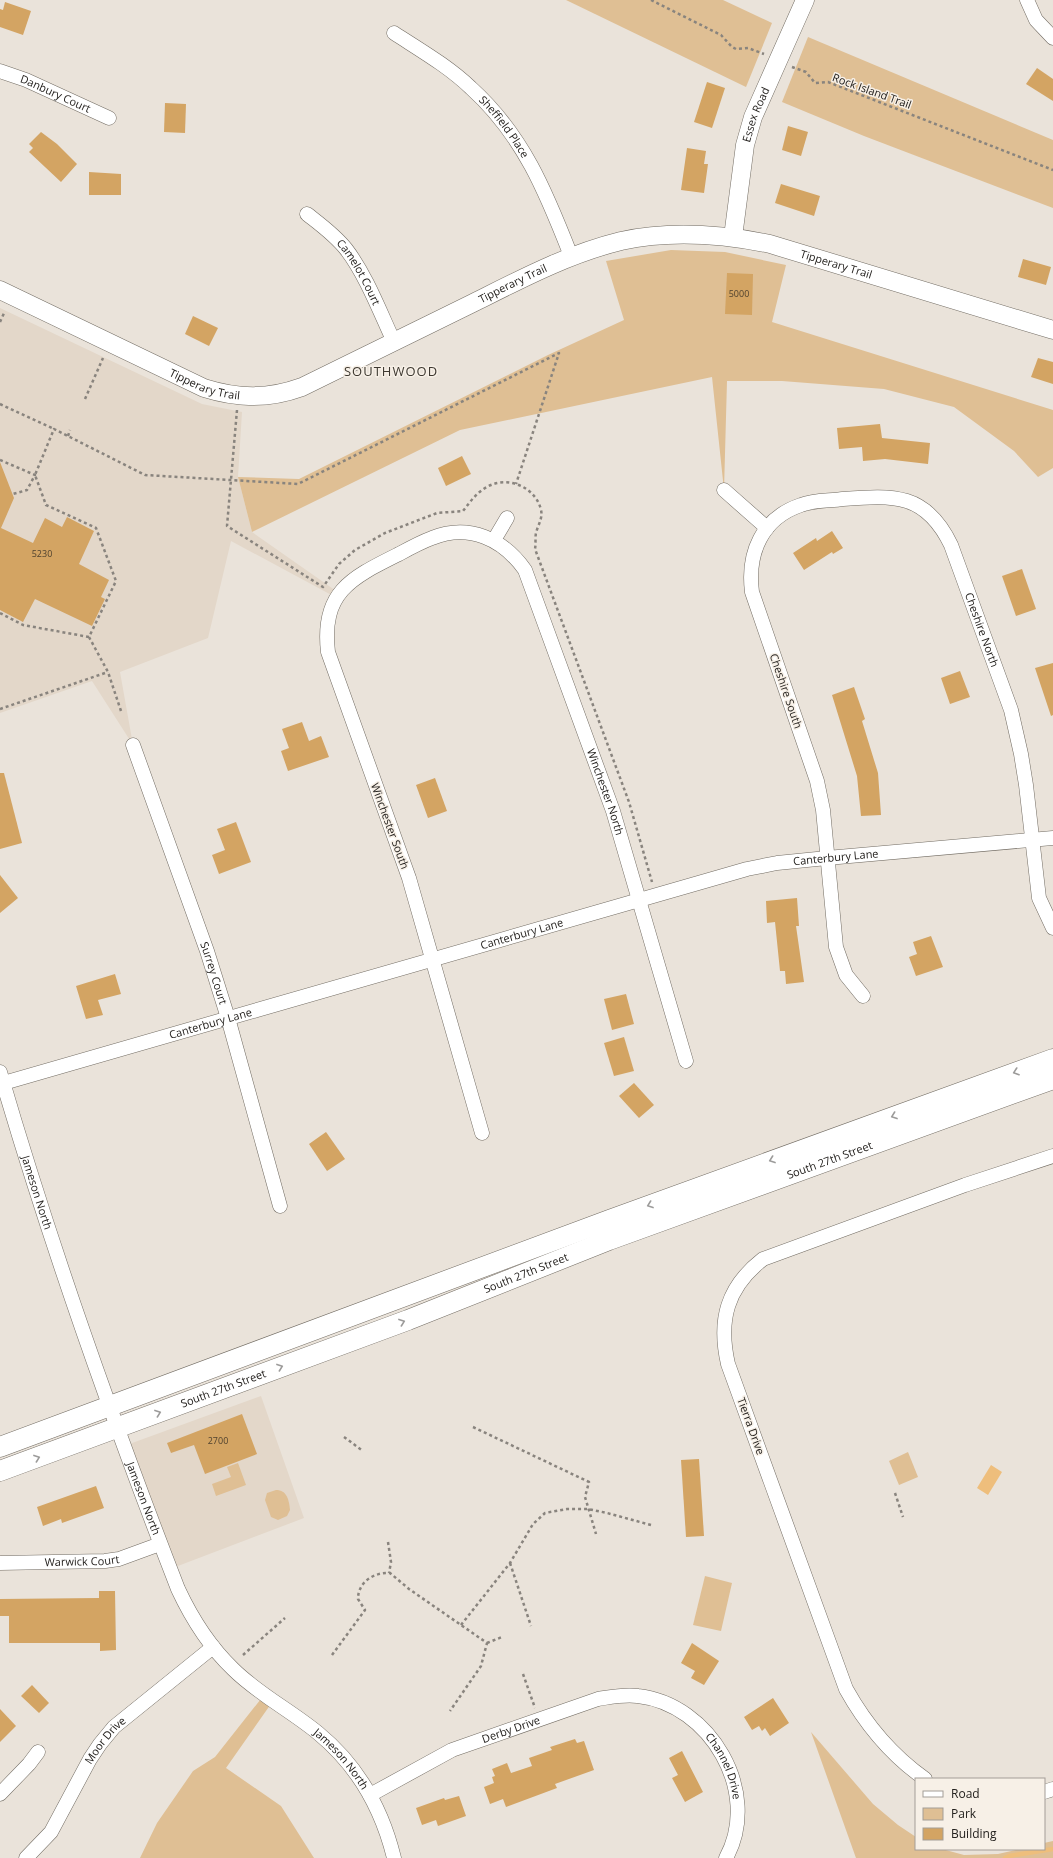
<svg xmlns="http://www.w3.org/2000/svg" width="1053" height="1858" font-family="'Open Sans',sans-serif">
  <rect width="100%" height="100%" fill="#eae3da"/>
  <g fill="#e3d7c9">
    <path d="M0,308L202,404L242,412L238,477L252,532L339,593L337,598L231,541L208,638L120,672L133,745L92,681L0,713Z"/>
    <path d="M261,1396L304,1518L170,1569L124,1446Z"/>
  </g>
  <g fill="#dfbf94">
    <path d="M566,0H723L772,23L746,87Z"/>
    <path d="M808,37L1053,140V208L864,136L782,102Z"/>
    <path d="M671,250L725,252L786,265L772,322L1053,410V468L1038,477L1014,451L954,407L884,389L782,381H727L724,490L712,377L460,430L252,532L238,477L299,479L548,355L624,320L606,261Z"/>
    <path d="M908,1452L918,1477L899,1485L889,1461Z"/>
    <path d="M238,1463L246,1485L216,1496L212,1484L231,1477L227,1467Z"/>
    <path d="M276,1490C287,1490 289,1500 290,1510L287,1516L278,1520L271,1517L265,1500L267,1493Z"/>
    <path d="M705,1576L732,1583L721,1631L693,1625Z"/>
    <path d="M264,1695L273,1701L226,1768L281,1806L314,1858H140L157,1823L193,1771L215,1757Z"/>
    <path d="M811,1732L873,1804L898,1825L916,1837V1849H942L964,1855L998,1854L1020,1849H1044V1843L1053,1841V1858H856Z"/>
  </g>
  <path fill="#eebe7c" d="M991,1465L1002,1472L988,1495L977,1488Z"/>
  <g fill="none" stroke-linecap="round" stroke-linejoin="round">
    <path stroke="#eebe7c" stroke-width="4.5" d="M1005,1858L1009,1856L1053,1849"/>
  </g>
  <g fill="#d3a463">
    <path d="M5,2L31,11L23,35L0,27V9L3,10Z"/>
    <path d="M1037,68L1053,79V101L1026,84Z"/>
    <path d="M707,82L725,88L712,128L694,122Z"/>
    <path d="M165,103L186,104L185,133L164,132Z"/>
    <path d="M788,126L808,132L801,156L782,150Z"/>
    <path d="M41,132L57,144L77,164L61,182L29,152L33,148L29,144Z"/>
    <path d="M687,148L706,151L704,164H708L704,193L681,190Z"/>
    <path d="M89,172L121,174V195H89Z"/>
    <path d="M781,184L820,196L814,216L775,203Z"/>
    <path d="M1023,259L1051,267L1046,285L1018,277Z"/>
    <path d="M727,273L753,274L752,315L725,314Z"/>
    <path d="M193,316L218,328L209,346L185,334Z"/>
    <path d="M1038,358L1053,362V384L1031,377Z"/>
    <path d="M880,424L882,438L930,443L928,464L885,459L863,461L862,447L839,449L837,428Z"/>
    <path d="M462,456L471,474L446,486L438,468Z"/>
    <path d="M0,462L14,498L1,528L33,543L45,518L62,527L67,517L94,531L79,564L109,580L101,597L105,599L92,626L35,599L23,622L0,610Z"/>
    <path d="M832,531L843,548L833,554L832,552L804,570L793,553L816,538L817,541Z"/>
    <path d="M1022,569L1036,609L1016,616L1002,576Z"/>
    <path d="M1053,663V715L1051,716L1035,668Z"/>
    <path d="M960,671L970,697L950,704L941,678Z"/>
    <path d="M854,687L865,719L862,721L878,773L881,815L861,816L857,776L832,695Z"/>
    <path d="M302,722L309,741L321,736L329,757L288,771L281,751L289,748L282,729Z"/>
    <path d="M0,773H4L22,843L0,849Z"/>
    <path d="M435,778L447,811L428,818L416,785Z"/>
    <path d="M236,822L251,862L219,874L212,855L225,850L217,829Z"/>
    <path d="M0,875L18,898L0,913Z"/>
    <path d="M797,898L799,926H796L804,982L786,984L785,971H780L775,922L767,923L766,901Z"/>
    <path d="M931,936L943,967L916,976L909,957L917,954L913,942Z"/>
    <path d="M115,974L121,994L98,1000L103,1015L86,1019L76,986Z"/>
    <path d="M626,994L634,1024L612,1030L604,999Z"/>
    <path d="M624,1037L634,1071L614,1076L604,1043Z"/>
    <path d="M634,1083L654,1105L639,1118L619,1096Z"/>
    <path d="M326,1132L345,1159L327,1171L309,1144Z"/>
    <path d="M242,1414L257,1454L205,1474L194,1445L171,1453L167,1443Z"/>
    <path d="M699,1459L704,1536L686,1537L681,1460Z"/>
    <path d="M96,1486L104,1508L62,1523L61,1519L43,1526L37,1507Z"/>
    <path d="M99,1591H115L116,1650L100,1651V1643H9V1616H0V1599L99,1598Z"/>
    <path d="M692,1643L719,1661L704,1685L691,1678L695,1671L681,1663Z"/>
    <path d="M32,1685L49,1703L39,1713L21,1696Z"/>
    <path d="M773,1698L789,1723L770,1736L765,1728L762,1731L759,1726L752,1730L744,1717Z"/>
    <path d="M0,1709L16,1726L0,1742Z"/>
    <path d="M575,1739L577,1743L584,1741L594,1770L555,1784L557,1788L506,1807L503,1799L490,1804L484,1787L494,1783L492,1777L495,1776L492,1769L507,1763L511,1773L532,1766L529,1758L552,1750L550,1747Z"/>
    <path d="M682,1751L703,1792L685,1802L672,1778L678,1775L669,1758Z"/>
    <path d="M459,1796L466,1816L438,1826L436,1820L422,1825L416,1808L444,1798L445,1800Z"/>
  </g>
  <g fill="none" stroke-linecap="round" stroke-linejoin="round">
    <defs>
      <g id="minor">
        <path d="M1027,0L1036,20L1053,38"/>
        <path id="s1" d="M394,33C420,50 448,66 471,88C523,135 546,192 571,256"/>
        <path id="s2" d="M0,71L26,80L109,118"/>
        <path id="s3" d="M307,214C321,225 335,235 346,249C366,275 380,312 394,342"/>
        <path d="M724,490L767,528"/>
        <path d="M494,540L507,518"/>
        <path id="s4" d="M133,745L207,951L228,1018L280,1206"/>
        <path id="s5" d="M863,996L846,975L836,947L823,810L817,781L752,592C747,553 762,518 801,505C814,500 830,501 843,499C894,495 926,493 951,545L1011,710L1021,754L1026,785L1039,898L1053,928"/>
        <path id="s6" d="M0,1072C51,1247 112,1419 178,1589C192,1619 209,1646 233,1669C258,1694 290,1710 318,1733C357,1765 382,1809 394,1858"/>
        <path id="s7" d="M0,1084L747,869L777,863L827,858L1053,838"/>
        <path id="s8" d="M482,1133L409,878L328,652C321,592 351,578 399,554C410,548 421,542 432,538C469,523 503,539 525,570L613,811L686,1061"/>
        <path id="s9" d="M0,1563L105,1561L119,1559L160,1544"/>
        <path d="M925,1779C891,1755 866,1725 846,1689L728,1364C718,1320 727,1287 763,1259L965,1185L1053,1156"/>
        <path d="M1044,1792L1053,1789"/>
        <path d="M0,1794L29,1764L38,1752"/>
        <path id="s10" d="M370,1795L452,1750L598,1699C611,1697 624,1694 638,1696C710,1704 762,1792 726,1858"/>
        <path id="s11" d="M26,1858L51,1832L90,1759L100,1744L114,1727L213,1647"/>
      </g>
      <g id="tertiary">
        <path id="s12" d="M733,237L745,145L753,117L805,0"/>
        <path id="s13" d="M0,290L204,388C239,399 269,399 302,387C359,359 416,331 473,303C521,279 568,254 621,241C671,230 721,234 770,244L1053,330"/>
      </g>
      <g id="secondary">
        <path d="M0,1447L609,1220L1053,1059"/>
        <path id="s14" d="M0,1471L408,1320L609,1240L1053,1079"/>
      </g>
    </defs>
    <use href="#minor" stroke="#726c63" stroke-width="15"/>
    <use href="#tertiary" stroke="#726c63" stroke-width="19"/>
    <use href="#secondary" stroke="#726c63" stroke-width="21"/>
    <g stroke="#89847e" stroke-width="2.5" stroke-dasharray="3 3" stroke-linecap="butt">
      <path d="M651,0L721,35L732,47L736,49L748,48L764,54"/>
      <path d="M792,67L806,72L815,83L828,82L1053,170"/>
      <path d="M0,322L5,311"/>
      <path d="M85,399L103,358"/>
      <path d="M0,404L54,429"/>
      <path d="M237,410L227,526L323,587L339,564L355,550L385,533L437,513L463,511C470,502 477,492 487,487C507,475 536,487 541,510C543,518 538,525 536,533C535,538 536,544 535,549L629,802L652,882"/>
      <path d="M68,436L70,430"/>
      <path d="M0,460L35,475L27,490L13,494"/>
      <path d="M0,613L23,625L89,637"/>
      <path d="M0,709L108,672"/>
      <path d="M121,711L108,672L89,637L116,581L96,528L46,505L35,475L54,429L145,475L298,484L559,353L516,484"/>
      <path d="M473,1427L589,1482L585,1497L596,1534"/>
      <path d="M344,1437L363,1451"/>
      <path d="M895,1493L903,1517"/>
      <path d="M388,1542L391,1562L389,1573"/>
      <path d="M510,1563L531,1626"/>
      <path d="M461,1625L510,1563L533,1524L545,1513L567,1509H588L607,1513L651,1525"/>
      <path d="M487,1643L502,1637"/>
      <path d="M243,1655L285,1618"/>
      <path d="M332,1655L365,1610L358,1599C358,1582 374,1572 390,1573L409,1589L487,1643L481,1666L450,1711"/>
      <path d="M523,1674L535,1708"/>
    </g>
    <use href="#minor" stroke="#fff" stroke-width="14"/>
    <use href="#tertiary" stroke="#fff" stroke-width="18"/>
    <use href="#secondary" stroke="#fff" stroke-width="20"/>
  </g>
  <defs><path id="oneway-chevron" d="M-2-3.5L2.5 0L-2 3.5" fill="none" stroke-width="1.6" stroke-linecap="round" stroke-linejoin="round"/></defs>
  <g stroke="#9c9b9a">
    <use href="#oneway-chevron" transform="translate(1016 1072) rotate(161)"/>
    <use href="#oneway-chevron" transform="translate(894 1116) rotate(160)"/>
    <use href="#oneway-chevron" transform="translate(772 1160) rotate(160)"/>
    <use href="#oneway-chevron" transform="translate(650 1205) rotate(160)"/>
    <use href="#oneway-chevron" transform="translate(402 1322) rotate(-20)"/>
    <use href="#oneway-chevron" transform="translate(280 1367) rotate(-20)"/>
    <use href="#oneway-chevron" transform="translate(158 1413) rotate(-20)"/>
    <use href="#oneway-chevron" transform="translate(37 1458) rotate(-20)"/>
  </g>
  <g text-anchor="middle" stroke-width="3" stroke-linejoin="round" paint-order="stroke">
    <g font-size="9" fill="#50422f">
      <text x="739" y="297">5000</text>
      <text x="42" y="557">5230</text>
      <text x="218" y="1444">2700</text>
    </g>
    <g font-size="11" fill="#24211e" stroke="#f7f0e7">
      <text transform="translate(872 91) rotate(20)" y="4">Rock Island Trail</text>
      <text dy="4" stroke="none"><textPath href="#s2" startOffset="60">Danbury Court</textPath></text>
      <text dy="4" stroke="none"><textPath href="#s12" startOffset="125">Essex Road</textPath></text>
      <text dy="4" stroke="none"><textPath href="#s1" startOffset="146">Sheffield Place</textPath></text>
      <text dy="4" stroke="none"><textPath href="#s13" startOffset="897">Tipperary Trail</textPath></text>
      <text dy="4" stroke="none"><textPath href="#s3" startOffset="79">Camelot Court</textPath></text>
      <text dy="4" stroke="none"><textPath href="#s13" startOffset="561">Tipperary Trail</textPath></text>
      <text dy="4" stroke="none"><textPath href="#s13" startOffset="226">Tipperary Trail</textPath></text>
      <text dy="4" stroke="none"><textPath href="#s5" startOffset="794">Cheshire North</textPath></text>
      <text transform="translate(786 691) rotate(71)" y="4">Cheshire South</text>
      <text dy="4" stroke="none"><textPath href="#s8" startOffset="1018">Winchester North</textPath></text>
      <text transform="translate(390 826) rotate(70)" y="4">Winchester South</text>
      <text dy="4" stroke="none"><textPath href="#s7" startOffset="867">Canterbury Lane</textPath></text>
      <text dy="4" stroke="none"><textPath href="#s7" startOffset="543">Canterbury Lane</textPath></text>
      <text dy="4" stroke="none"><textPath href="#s4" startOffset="242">Surrey Court</textPath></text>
      <text dy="4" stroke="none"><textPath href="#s7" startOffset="219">Canterbury Lane</textPath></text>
      <text dy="4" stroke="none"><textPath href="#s14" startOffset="886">South 27th Street</textPath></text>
      <text dy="4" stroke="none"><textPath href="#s6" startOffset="126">Jameson North</textPath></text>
      <text dy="4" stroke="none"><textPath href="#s14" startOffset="562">South 27th Street</textPath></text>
      <text dy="4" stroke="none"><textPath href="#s14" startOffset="238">South 27th Street</textPath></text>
      <text transform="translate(751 1426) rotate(70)" y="4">Tierra Drive</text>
      <text dy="4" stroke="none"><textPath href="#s6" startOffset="450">Jameson North</textPath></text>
      <text dy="4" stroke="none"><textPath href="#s9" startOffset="82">Warwick Court</textPath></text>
      <text dy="4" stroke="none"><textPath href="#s10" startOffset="156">Derby Drive</textPath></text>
      <text dy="4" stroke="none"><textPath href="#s11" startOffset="143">Moor Drive</textPath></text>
      <text dy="4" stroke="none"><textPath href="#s6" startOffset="786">Jameson North</textPath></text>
      <text dy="4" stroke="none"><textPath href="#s10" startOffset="406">Channel Drive</textPath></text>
    </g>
    <g font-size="13" letter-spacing="1" fill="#3d3830" stroke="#f7f0e7">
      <text x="391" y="376">SOUTHWOOD</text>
    </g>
  </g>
  <rect x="915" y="1778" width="130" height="72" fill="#f7f0e7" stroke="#a39d97"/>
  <rect x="923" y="1791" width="20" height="6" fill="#ffffff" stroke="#a39d97"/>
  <text x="951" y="1798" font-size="12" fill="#24211e">Road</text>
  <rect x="923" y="1808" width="20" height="12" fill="#dfbf94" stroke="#a39d97"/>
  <text x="951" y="1818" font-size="12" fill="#24211e">Park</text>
  <rect x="923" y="1828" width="20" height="12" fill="#d3a463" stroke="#a39d97"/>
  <text x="951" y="1838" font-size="12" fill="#24211e">Building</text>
</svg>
